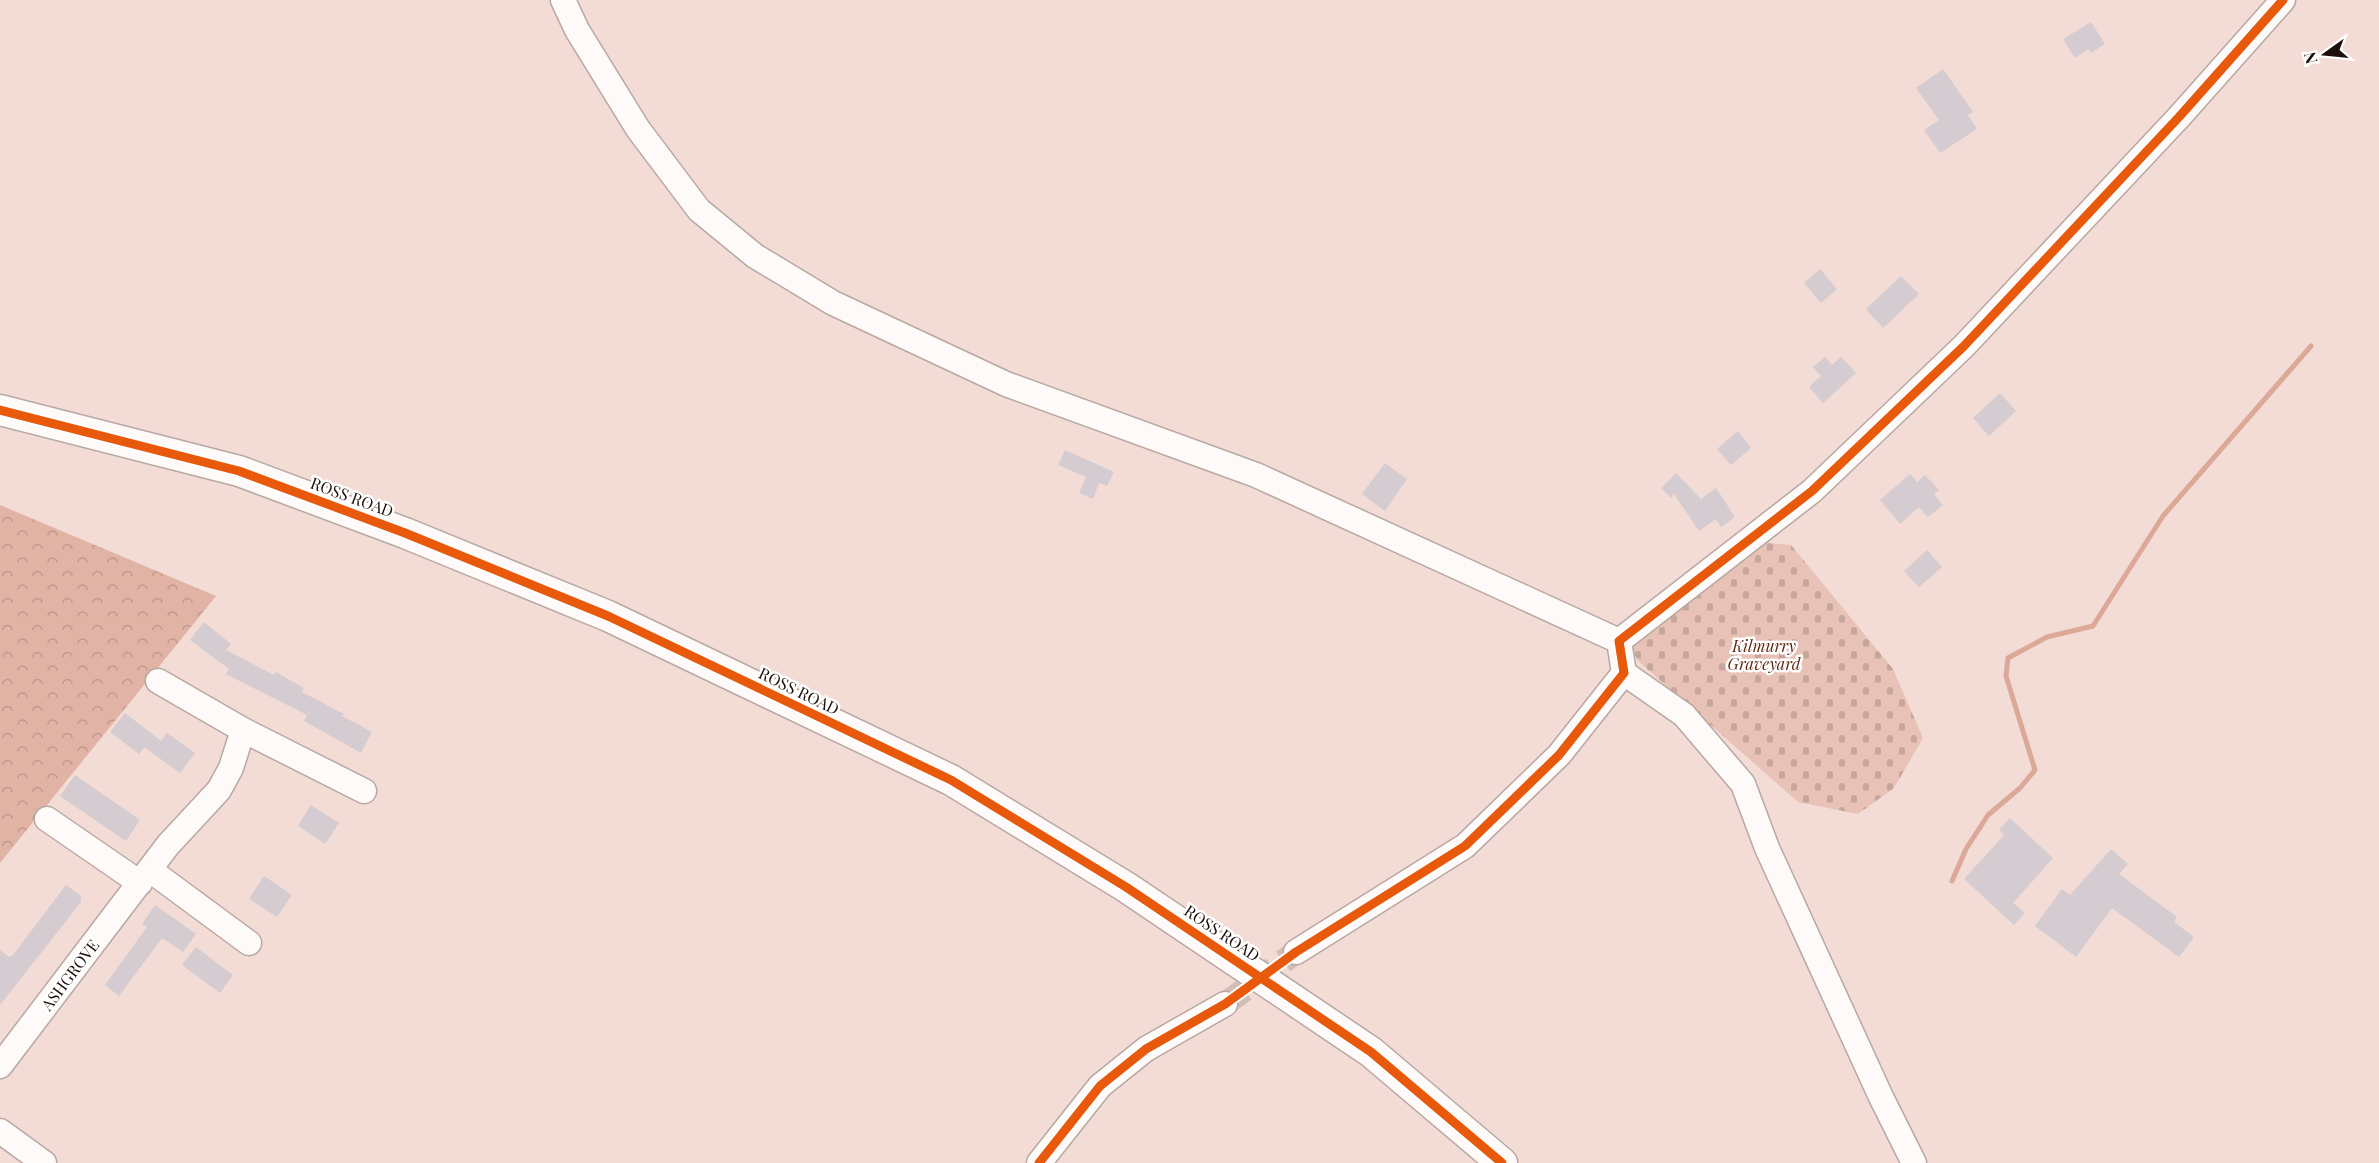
<svg xmlns="http://www.w3.org/2000/svg" width="2379" height="1163" font-family="'Playfair Display',serif">
  <defs>
    <pattern id="forest-crowns" width="20" height="18" patternUnits="userSpaceOnUse" patternTransform="scale(1.5)"><rect width="20" height="18" fill="#e0b3a4"/><path d="M2 6a3 3 0 1 1 6 0M12 15a3 3 0 1 1 6 0" fill="none" stroke="#c0998c"/></pattern>
    <pattern id="cemetery-stones" width="16" height="16" patternUnits="userSpaceOnUse" patternTransform="scale(1.5)"><rect width="16" height="16" fill="#e8c2b6"/><path d="M2 7V4a2 2 0 0 1 4 0v3zM10 15v-3a2 2 0 0 1 4 0v3z" fill="#c6a69b"/></pattern>
  </defs>
  <rect width="100%" height="100%" fill="#f2dcd5"/>
  <path fill="url(#forest-crowns)" d="M0,505L216,596L0,863Z"/>
  <path fill="url(#cemetery-stones)" d="M1767,543L1791,545L1893,669L1923,738L1894,788L1858,814L1798,802L1638,661L1632,649L1633,637Z"/>
  <g fill="none" stroke-linecap="round" stroke-linejoin="round">
    <path stroke="#dca897" stroke-width="5" d="M1952,881L1966,849L1988,815L2020,788L2035,770L2006,676L2008,658L2047,637L2093,626L2163,516L2311,346"/>
  </g>
  <g fill="#d4ccd0">
    <path d="M2091,22L2105,44L2091,53L2089,49L2075,58L2063,39Z"/>
    <path d="M1943,69L1973,112L1968,115L1977,129L1940,153L1924,130L1939,120L1916,88Z"/>
    <path d="M1820,269L1837,289L1821,303L1804,283Z"/>
    <path d="M1901,276L1919,294L1883,328L1866,309Z"/>
    <path d="M1825,357L1832,365L1841,357L1856,373L1823,403L1809,387L1821,376L1813,367Z"/>
    <path d="M2000,393L2016,411L1989,436L1973,418Z"/>
    <path d="M1738,431L1751,448L1731,465L1717,449Z"/>
    <path d="M1065,450L1114,472L1107,486L1099,483L1093,499L1079,493L1086,477L1058,465Z"/>
    <path d="M1385,463L1407,479L1385,511L1362,494Z"/>
    <path d="M1676,473L1701,499L1716,488L1735,517L1721,527L1716,519L1699,531L1674,494L1671,498L1661,488Z"/>
    <path d="M1910,474L1917,482L1925,475L1939,490L1934,494L1943,505L1928,517L1919,507L1900,524L1880,500Z"/>
    <path d="M1927,550L1942,567L1919,587L1904,571Z"/>
    <path d="M204,622L231,644L226,650L274,675L276,672L304,688L302,692L344,714L342,716L372,732L361,753L304,721L307,715L226,674L229,669L190,640Z"/>
    <path d="M125,713L161,741L167,733L195,753L180,773L144,747L139,754L110,732Z"/>
    <path d="M75,775L140,820L126,841L60,796Z"/>
    <path d="M311,805L339,823L325,844L298,826Z"/>
    <path d="M2010,818L2053,858L2013,903L2025,913L2014,925L1964,879L2004,835L1999,830Z"/>
    <path d="M2111,849L2128,864L2119,874L2177,917L2174,922L2194,937L2179,957L2112,908L2076,957L2035,926L2062,889L2070,895Z"/>
    <path d="M264,876L292,895L277,917L249,899Z"/>
    <path d="M66,885L81,896V902L0,1005V950L9,957L13,955Z"/>
    <path d="M155,905L196,934L183,952L162,938L119,996L105,985L147,927L142,924Z"/>
    <path d="M196,947L233,975L220,993L182,965Z"/>
  </g>
  <g fill="none" stroke-linecap="round" stroke-linejoin="round">
    <path stroke="#d2bdb7" stroke-width="24" stroke-dasharray="24 12" stroke-linecap="butt" d="M1225,1004L1296,952"/>
    <defs>
      <g id="minor">
        <path d="M563,0L577,30L638,129L699,210L755,256L785,274L833,303L1006,384L1256,475L1619,641"/>
        <path d="M1624,673L1684,715L1743,784L1767,848L1881,1097L1914,1163"/>
        <path d="M243,730L364,791"/>
        <path d="M47,819L140,883"/>
        <path d="M150,870L249,943"/>
        <path d="M1296,952L1465,846L1559,755L1624,673L1619,641L1812,491L1964,346L2179,117L2283,0"/>
        <path d="M0,1066L168,845L219,790L231,768L243,730L158,681"/>
        <path d="M0,1131L44,1163"/>
        <path d="M1039,1163L1100,1086L1146,1049L1225,1004"/>
      </g>
      <path id="major" d="M0,410L239,471L405,533L608,616L951,780L1126,887L1371,1052L1502,1163"/>
    </defs>
    <use href="#minor" stroke="#b8a8a2" stroke-width="27"/>
    <use href="#major" stroke="#b8a8a2" stroke-width="33"/>
    <use href="#minor" stroke="#fdfaf9" stroke-width="24"/>
    <use href="#major" stroke="#fdfaf9" stroke-width="30"/>
    <defs>
      <g id="cycleway">
        <path d="M0,410L239,471L405,533L608,616L951,780L1126,887L1371,1052L1502,1163"/>
        <path d="M1039,1163L1100,1086L1146,1049L1225,1004L1296,952L1465,846L1559,755L1624,673L1619,641L1812,491L1964,346L2179,117L2283,0"/>
      </g>
    </defs>
    <use href="#cycleway" stroke="#fff" stroke-width="13"/>
    <use href="#cycleway" stroke="#e8590c" stroke-width="9"/>
  </g>
  <g text-anchor="middle" stroke-width="5" stroke-linejoin="round" paint-order="stroke">
    <g font-size="16" fill="#1c0f0a" stroke="#fff">
      <text transform="translate(352 497) rotate(20)" y="6">ROSS ROAD</text>
      <text transform="translate(799 691) rotate(26)" y="6">ROSS ROAD</text>
      <text transform="translate(1222 933) rotate(34)" y="6">ROSS ROAD</text>
      <text transform="translate(70 975) rotate(-53)" y="6">ASHGROVE</text>
    </g>
    <g font-size="16" font-style="italic" fill="#5f250f" stroke="#fff">
      <text x="1764" y="652">Kilmurry<tspan x="1764" dy="18">Graveyard</tspan></text>
    </g>
  </g>
  <g transform="translate(2325 54) rotate(255)" stroke="#ffffff" stroke-width="4.5" paint-order="stroke">
  <path d="M0-4.5L10 22L0 15L-10 22Z" fill="#1c0f0a"/>
  <text y="-9" font-size="16" font-weight="bold" text-anchor="middle" fill="#1c0f0a">N</text>
  </g>
</svg>
